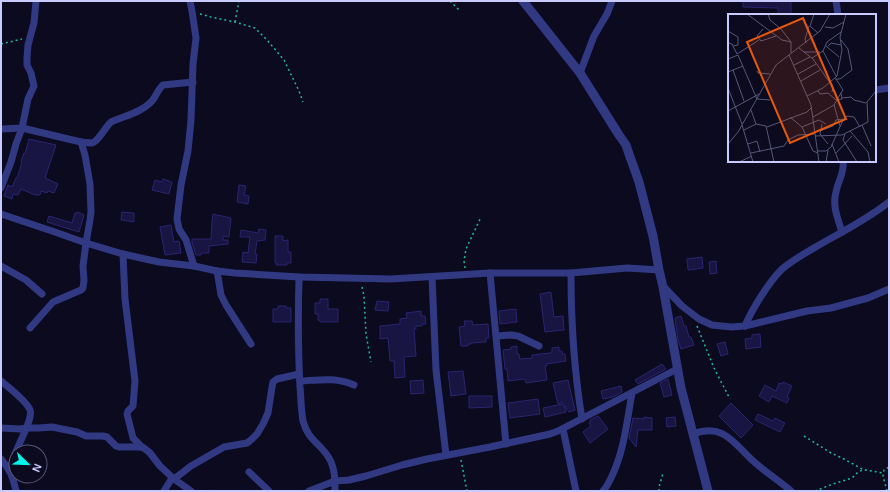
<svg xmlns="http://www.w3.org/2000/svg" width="890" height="492" font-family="Arial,sans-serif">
  <rect width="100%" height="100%" fill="#0b0a1f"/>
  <g fill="#181542" stroke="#2a2570">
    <path d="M743,1H791V15H778V8L743,7Z"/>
    <path d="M29,139L56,145L45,178L58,184L54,193L48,191L47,193L41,191L40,195H35L21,189L18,195L13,194L12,199L4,196L8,185L12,187L16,178H17L22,162L21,161L24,153L25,154Z"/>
    <path d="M163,179L172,182L169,194L152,190L155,180L162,182Z"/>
    <path d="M239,185L246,186L244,195L249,196L248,204L237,202Z"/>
    <path d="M78,212L84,215L79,232L47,222L49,216L72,223L75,213H77Z"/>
    <path d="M122,212L134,213V222L121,220Z"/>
    <path d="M213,214L231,218L229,237L223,236V240H228V244L209,246V253H201V255H196L192,243V239H211L212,222Z"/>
    <path d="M171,225L174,242L179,241L181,253L165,255L160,227Z"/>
    <path d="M259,229L266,230L265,240L257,241L255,254H257L256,263L242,262L243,252L248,253L250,237H240L241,230L258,233Z"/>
    <path d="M275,236H283V241L288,240V252H291V263H287V265H276L277,263H275Z"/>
    <path d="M702,257L703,268L688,270L687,259Z"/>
    <path d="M716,261L717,273L710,274L709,262Z"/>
    <path d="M551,292L554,317L563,316L564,330L545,332L540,294Z"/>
    <path d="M320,299H328V309H338V322H320V321L318,320V314H315V303H320Z"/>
    <path d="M377,301L389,302L388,311L375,310Z"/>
    <path d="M278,306H286V308H291V322H273V309H278Z"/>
    <path d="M516,309L517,322L500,324L499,311Z"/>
    <path d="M421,311V316H425L426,324H422V326H416V329H414L416,356L404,357L405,377L395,378L394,361H390L388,338L380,339V326L400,324V319L407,318L406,313Z"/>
    <path d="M681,316L684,326H686L689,337H691L694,345L681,349L678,340L675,318Z"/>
    <path d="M464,321H472L473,325L488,324L489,338H486V342L471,343V344H468V346H461L459,327L465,326Z"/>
    <path d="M760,334L761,347L746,349L745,339L752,338V335Z"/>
    <path d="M725,342L728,354L721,356L717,344Z"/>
    <path d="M517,346V354H519L520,359L532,358V355L550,353L552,352V348L559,347V351H562V354H565L566,361L546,364L547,366H545L547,380L526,383L525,379L508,381L507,369H505L503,350L511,349V347Z"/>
    <path d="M662,364L666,369L638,384L635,380Z"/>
    <path d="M463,371L466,394L451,396L448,372Z"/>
    <path d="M668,379L672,395L664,397L660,383Z"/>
    <path d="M423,380L424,393L411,394L410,381Z"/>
    <path d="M568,380L575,410L569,412L564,405L566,412L545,417L543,408L563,404L562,402L558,404L553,383Z"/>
    <path d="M783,382L792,386L787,397L789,398L787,403L772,396L769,402L759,396L765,385L776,391L779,383L782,384Z"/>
    <path d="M621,386L622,392L613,397L603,399L601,391Z"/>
    <path d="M469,396H492V407L469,408Z"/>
    <path d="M538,399L540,414L510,418L508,403Z"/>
    <path d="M731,403L753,425L741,438L719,416Z"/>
    <path d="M758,414L773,421L775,418L785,423L780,432L755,420Z"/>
    <path d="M598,416L608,429L590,443L583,432L591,426L589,423L590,422V420Z"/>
    <path d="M644,417L652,418V430H638L636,447L629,438L633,418L644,419Z"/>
    <path d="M675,417L676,426L667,427L666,418Z"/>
  </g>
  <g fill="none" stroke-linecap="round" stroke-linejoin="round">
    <g stroke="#22ba9c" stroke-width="1.5" stroke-dasharray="2 3" stroke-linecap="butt">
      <path d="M450,1L459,10"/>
      <path d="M200,14L211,17L235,22L255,28L267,40L284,60L299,91L303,102"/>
      <path d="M235,22L239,1"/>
      <path d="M1,44L22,39"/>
      <path d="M465,268L464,261L466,249L481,217"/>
      <path d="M362,287L364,296L366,334L371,362"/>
      <path d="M697,326L714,368L730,399"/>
      <path d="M804,436L831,453L844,459L864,470"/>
      <path d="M461,460L467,491"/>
      <path d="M659,491V487L663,473"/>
      <path d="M815,491L833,484L852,478L859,471L866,470L883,473"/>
      <path d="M887,491L883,476L884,470L889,467"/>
    </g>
    <g stroke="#313983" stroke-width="7">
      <path d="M190,1L192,11L196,38L193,64L191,120L188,151L181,185L177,219L179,229L186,240L194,266"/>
      <path d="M836,1L838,15"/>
      <path d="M580,73L594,36L607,14L612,1"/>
      <path d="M875,90L889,88"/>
      <path d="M1,129L22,128L81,142L85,155L90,184L91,212L90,220L86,243L83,266L84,280L83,288L81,290L53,302L30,328"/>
      <path d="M81,142C84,142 88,143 91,143C98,143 105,127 111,122C124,116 140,113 150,103C156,98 157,90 163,85L193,82"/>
      <path d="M1,188L11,162L16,144L22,128L28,99L34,86L31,73L27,65V58L28,45L34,23L36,1"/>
      <path d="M1,214L52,231L86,243L123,254L159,262L194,266L217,271L235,273L299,277L391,279L490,273H571L627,268L659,270"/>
      <path d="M842,232C838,219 832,206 836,192C838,181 845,172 843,161"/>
      <path d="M123,254L125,299L135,381L133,406L128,411L127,414L133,438L142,447"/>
      <path d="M1,266L26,280L42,294"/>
      <path d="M217,271L221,295L226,305L251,344"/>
      <path d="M490,273L506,444"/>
      <path d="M571,273C571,322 574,370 582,419"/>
      <path d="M299,277C298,314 298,350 300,387C301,398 301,410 303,421C308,440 320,443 329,458C335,468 335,480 335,491"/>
      <path d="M432,277L436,370L446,455"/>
      <path d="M664,287L682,306L699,319L712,325L731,327L745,326L807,311L831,308L868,298L889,289"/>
      <path d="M745,326C752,309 769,282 782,269C795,258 811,250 826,241C848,229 870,217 889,202"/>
      <path d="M497,336L511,335L518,336L539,346"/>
      <path d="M1,381C8,387 27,401 30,410C34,420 14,450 12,463C11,468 12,471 12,476"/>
      <path d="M300,381C320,380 335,377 354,385"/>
      <path d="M1,428L20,429L27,428H39L52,427L77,432L86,436H103L107,437L116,446L119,447H140L144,448L150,453L160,466L174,479L191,491"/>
      <path d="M563,429L576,491"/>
      <path d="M693,434C723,423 733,442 752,460C764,471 778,480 791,491"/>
      <path d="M1,459C10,470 13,477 16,491"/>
      <path d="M249,472L269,491"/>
      <path d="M174,479L191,466L224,447L247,443L252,439L257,434L263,424L268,413L272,387L273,382L277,379L299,374"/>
      <path d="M164,491L172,478"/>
      <path d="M309,491L335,481L349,480L366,476L402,465L427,459L490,447L550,434L558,431L677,369"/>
      <path d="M603,491C607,487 609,482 611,478C624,452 627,421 632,393"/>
    </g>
    <path stroke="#313983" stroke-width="9" d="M523,1L580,73L619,135L626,145L629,154L639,182L653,236L659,270L663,287L681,388L708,491"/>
  </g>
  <g transform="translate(728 14)">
    <rect width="148" height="148" fill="#0b0a1f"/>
    <path fill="none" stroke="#575779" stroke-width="1" d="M19,0L54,26L63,28M40,0L42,6L53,15L63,28V39M86,0L82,12L90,19M97,13L105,14L116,8M35,15L29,22L33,27L48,22M0,17L10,23V31L5,32M0,29L4,30L9,40M78,29L77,25L81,12M98,32L111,43M100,32L103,29L113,31M71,34L85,45L105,73L104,78M95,37L108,62M76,38H92M9,40L31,26M61,41L83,91L91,148M84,44L95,37L99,28L113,18M0,45L10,41L29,85L42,86M66,51L82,43M5,56L16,87M29,57L30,59L42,60M0,58L15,52M70,60L88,50M107,65H112L124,56L120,35L113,26M108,65L115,76L113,79L114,85L108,86M73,67L92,56M0,74L14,110M90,77L92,80L100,79L108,86M79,82L95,74L109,62L114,36L112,23L118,0M114,84L123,83L126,86L138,89M23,96L28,110M0,97L31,80M62,103L74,113M85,103L106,91M94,110L92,120L100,130M14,111L25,148M134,111L143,132M112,112L106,91L113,79M39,113L79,98L83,94M16,116L28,110L38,112L46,148M92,117L105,112L108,106L115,105M122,117L140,138L142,148M117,120L115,126L129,148M87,122L114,121L140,108L139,88L148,77M0,130L10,118L48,51L92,17L102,0M20,130L29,127L32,138M104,130L111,148M89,137H98L103,133L115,106L119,102L126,103L132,113M23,139L56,132L60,126L70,121L87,120M90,139L85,137L74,113L91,106L98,110M108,139L124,122M11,148L24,142M98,148L100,136"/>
    <path fill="#e8590c" fill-opacity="0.15" stroke="#e8590c" stroke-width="2" d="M75,4L118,105L62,129L19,28Z"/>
    <rect width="148" height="148" fill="none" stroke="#c9caff" stroke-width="2"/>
  </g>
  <rect width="890" height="492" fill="none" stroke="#c9caff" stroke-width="4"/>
  <g transform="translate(28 464) rotate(113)"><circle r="19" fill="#0b0a1f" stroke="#575779"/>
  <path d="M0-3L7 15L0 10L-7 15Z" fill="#00f4ec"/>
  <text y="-6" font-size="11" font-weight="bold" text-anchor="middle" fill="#c9caff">N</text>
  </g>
</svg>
